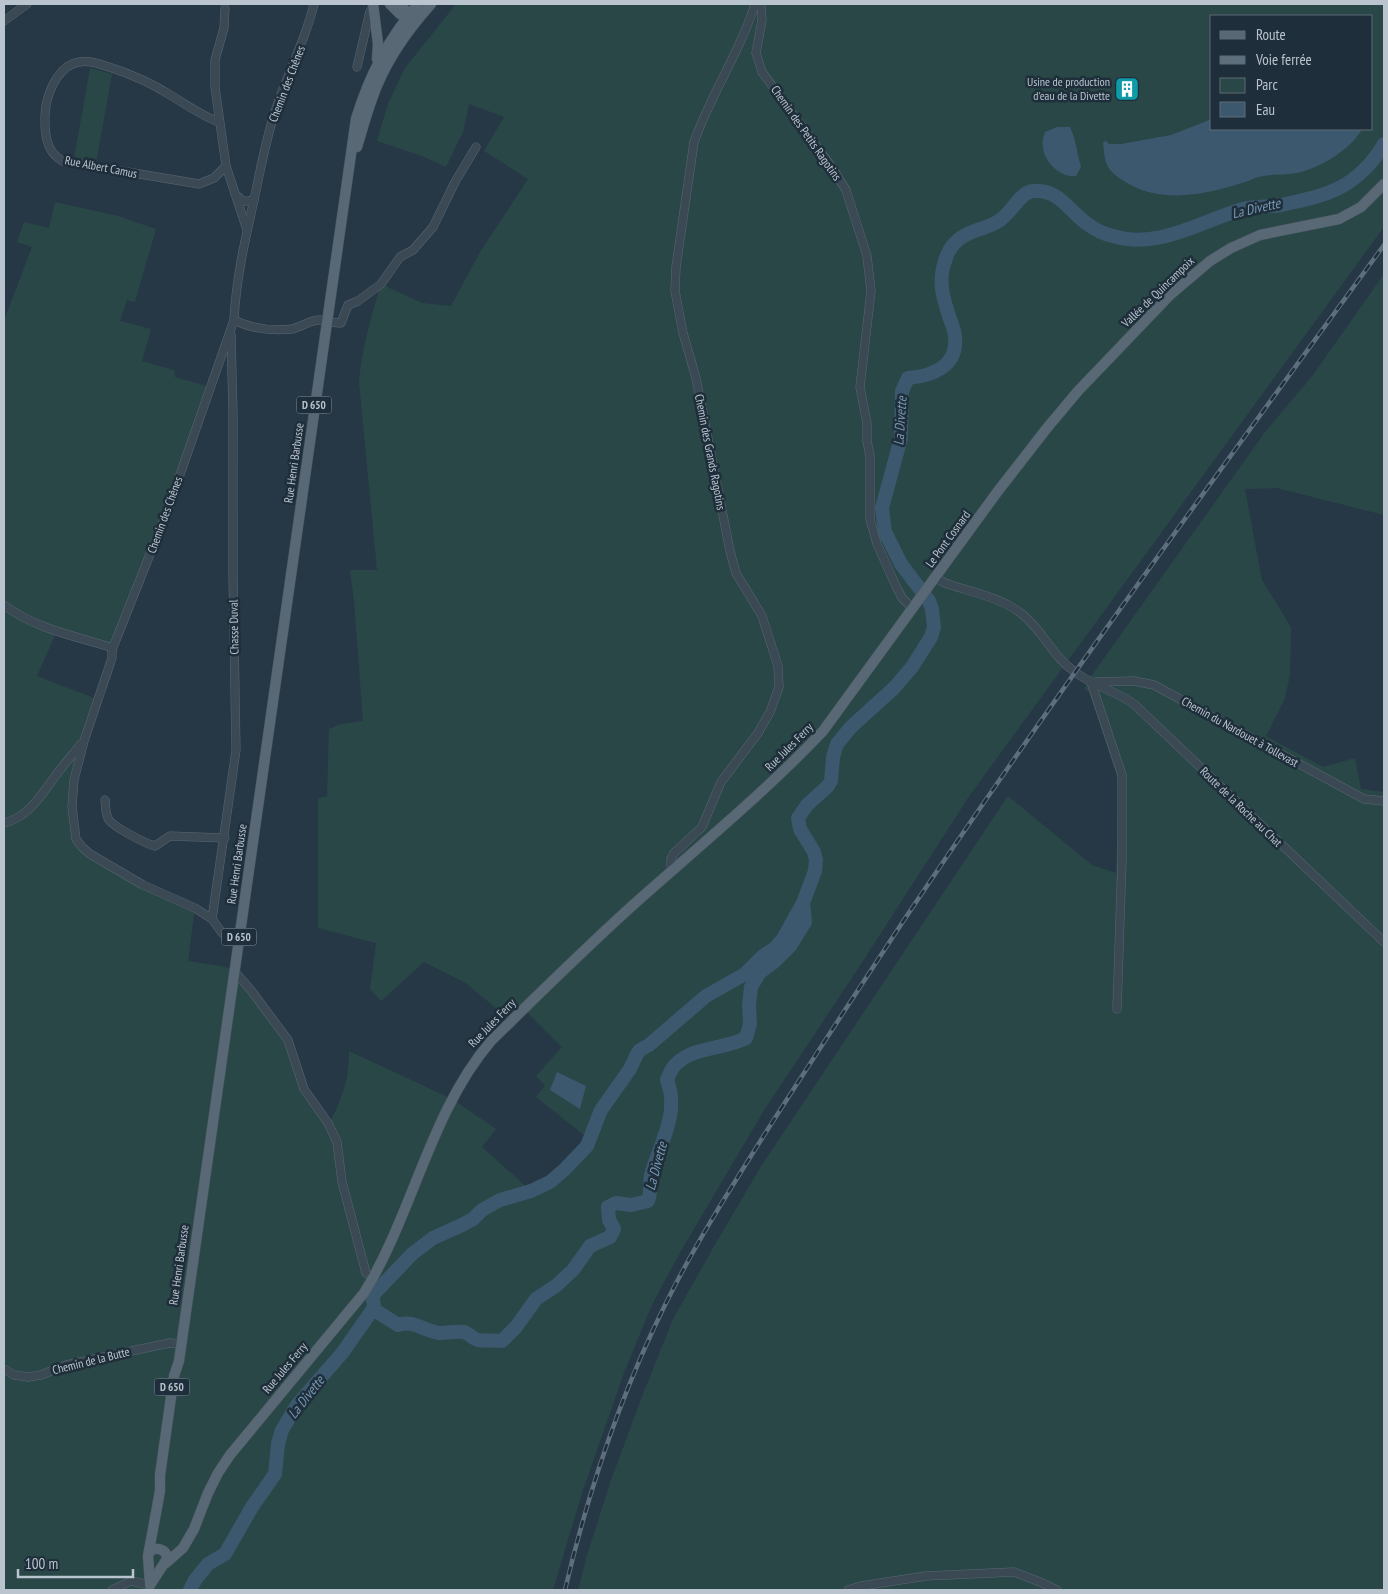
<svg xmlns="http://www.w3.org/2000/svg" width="1388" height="1594" font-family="'PT Sans Narrow',sans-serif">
  <rect width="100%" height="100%" fill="#263846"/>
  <g fill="#294746" fill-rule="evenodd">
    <path d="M456,4H1384V227L968,798L863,961L763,1112L681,1251L652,1305L624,1373L583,1490L553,1590H4V320L32,247L17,242L24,222L49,228L55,202L118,216L156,229L135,302L127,300L120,321L151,329L142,361L174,370L175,377L210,387L112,650L57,631L37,676L99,700L74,780L76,839L90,854L195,908L188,961L226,967L234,971L288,1040L299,1078L329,1123C343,1098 349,1079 349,1051L452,1099L496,1129L482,1147L531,1191C551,1181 580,1161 590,1140L536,1097L545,1086L536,1076L562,1047L524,1009L511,1021L467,984L424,962L381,1001L370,989L376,943L318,928V798L327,797L329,729L340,724L363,721L354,601L350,570H377L359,382C362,348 371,316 381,284L422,303L451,306L480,252L528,179L484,151L504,117L469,104L463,132L446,167L422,156L377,141L388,104L405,68ZM1212,16H1372V129H1212Z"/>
    <path d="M90,68L112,74L96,163L74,158Z"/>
    <path d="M1384,274V515L1277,488L1245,489L1262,580L1291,627L1290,675L1285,698L1266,736L1323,767L1355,758L1361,789L1384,792V1590H578L587,1555L611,1480L641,1399L673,1319L713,1248L760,1168L1008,796L1092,865L1116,873L1119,783L1089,692L1084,689L1092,675L1265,432L1313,375Z"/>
  </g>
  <g fill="#3c586f">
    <path d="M1212,119V129H1362C1351,149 1323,166 1301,172C1287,176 1273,173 1259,177C1254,178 1249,181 1245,182C1209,194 1163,204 1129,184C1107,171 1105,167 1103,142L1106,141L1109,144H1121L1171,135Z"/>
    <path d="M1057,127H1070C1076,140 1077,153 1081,167L1076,176C1061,178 1045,163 1043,148C1042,142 1043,138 1045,132Z"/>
    <path d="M557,1072L586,1086L580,1109L550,1090Z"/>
  </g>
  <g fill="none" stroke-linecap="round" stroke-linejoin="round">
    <g stroke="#3c586f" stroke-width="14">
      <path d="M373,1309L398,1325C412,1319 426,1332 440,1333C449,1333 456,1331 464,1332C470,1334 473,1339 478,1340C486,1341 495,1340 502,1341L516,1327L536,1299L557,1285L573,1270L590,1246L610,1237L614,1229L609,1220L608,1207L616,1203L631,1205L648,1201C652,1191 649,1184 651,1175C660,1142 680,1114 667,1080C669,1075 671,1069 675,1065C693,1046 723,1050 746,1038L750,1024L749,1005L751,987L760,972L775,961L790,946L805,922L803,903"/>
      <path d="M190,1590L195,1580L208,1564L225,1554L252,1507L275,1474L278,1444L282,1430L297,1405L343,1352L373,1309L374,1305L372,1296L412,1254L433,1238L462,1225L473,1219L482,1210L500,1200L531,1191L550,1182L564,1170L587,1146L601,1110L630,1069L637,1054L640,1050L649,1045L706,996L745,974L763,956L775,948L783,939L803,903L815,871L816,860L814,852L800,829L798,818L807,805L828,786L831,781L833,757L837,744L851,727L894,688L912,667L931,637L934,627L932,609L929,601L901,564L885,532L882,508L901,438L902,391L908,378C933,376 958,366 955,337C955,331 952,325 950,319C944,301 938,283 944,264C946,257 949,249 954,244C965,231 983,230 997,222C1012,214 1019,192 1033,191C1059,189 1068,210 1086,223C1094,229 1103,234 1113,236C1158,250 1201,221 1243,209C1255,206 1269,207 1281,205C1300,201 1321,197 1339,188C1357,179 1374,162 1384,144"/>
    </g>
    <defs>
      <g id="minor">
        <path d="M761,4L762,20L756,53L762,72L831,166L846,190L867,256L871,291L860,387L867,423V441L870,456V519L877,544L896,586L902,598L913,609"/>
        <path d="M225,8L224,28L215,60V87L226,166L247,230"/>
        <path d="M4,21L27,4"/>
        <path d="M357,67L370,11L374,8"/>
        <path d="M219,122C202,116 188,106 172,96C153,84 131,74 109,67C99,64 90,60 79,62C60,65 50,87 46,105C44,118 44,139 51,150C53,154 58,158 62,161L199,184L214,178L226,166"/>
        <path d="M235,194C241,200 245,204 254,199"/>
        <path d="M234,320C252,329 272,331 292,329C301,327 309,321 318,320C326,319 332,324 341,323L348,305L358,301L381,284L400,257L413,250L433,227L455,182L476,147"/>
        <path d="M936,578L945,583C970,592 1002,597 1023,615C1043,631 1053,657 1075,672C1093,686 1117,691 1135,705L1384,942"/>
        <path d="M4,605C34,628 74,636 110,647L112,650"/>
        <path d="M1091,682L1122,775V859L1117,1009"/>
        <path d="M1096,682L1134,681L1154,685L1364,799L1384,801"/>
        <path d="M105,800C106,807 105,814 109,820C114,827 146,844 155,846L170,836L225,838"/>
        <path d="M4,823C30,817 43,792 59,771C66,762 74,753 81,744"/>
        <path d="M673,870L671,865V859L674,853L702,827L721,782L758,733L770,712L779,687L778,666L762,616L736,573L730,551L696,378L683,333L675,291L676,267L694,142C711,94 740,52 755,4"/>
        <path d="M212,919L236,750L233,575V414L231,334"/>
        <path d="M239,938L222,933L212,919L195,908L143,885L90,854L82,847L76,839L72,807L74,780L84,741L112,658V650L168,509L234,320C236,279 245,240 254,200C260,172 265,143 274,115C285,77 305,43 314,4"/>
        <path d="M234,971L250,989L288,1040L304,1089L328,1123L337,1142L342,1182L366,1273"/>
        <path d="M4,1369L14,1375L28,1377L41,1375L66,1365L155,1346L170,1343L181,1344"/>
        <path d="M112,1590L131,1581L150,1585"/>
        <path d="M848,1590L861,1586L926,1576L1014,1572L1040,1582L1057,1590"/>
      </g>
      <g id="major">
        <path d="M373,4L378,44L377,59"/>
        <path d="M390,4L400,14L412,20"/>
        <path d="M400,4L413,19"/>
        <path d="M357,147C362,131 366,115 372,99C384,63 406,32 431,4"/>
        <path d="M150,1552L153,1549C161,1548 167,1551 167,1559L150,1585"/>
        <path d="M166,1563L183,1548L194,1529L208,1493L218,1473L230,1455L364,1293C413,1214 430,1112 491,1041C543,990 595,938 650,890C709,838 769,788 823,731L998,491L1047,428L1078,391L1170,295L1210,261L1231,248L1260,235L1339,219L1361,207L1384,184"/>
        <path d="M150,1585L148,1556L160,1491V1475L174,1376L179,1361L356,119C369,75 388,39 418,4"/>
      </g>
    </defs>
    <use href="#minor" stroke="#5a6772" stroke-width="9"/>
    <use href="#major" stroke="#485561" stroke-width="11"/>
    <use href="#minor" stroke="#3b4955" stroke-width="8"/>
    <use href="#major" stroke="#596875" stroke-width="10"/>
    <defs>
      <path id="rail" d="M565,1590C588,1492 620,1396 665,1305C693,1248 727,1194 761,1140C808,1066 856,993 904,920C1058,690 1222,468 1384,245"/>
    </defs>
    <use href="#rail" stroke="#5d6e7c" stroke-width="4.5"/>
    <use href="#rail" stroke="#1f2e3b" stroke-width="2.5" stroke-dasharray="8" stroke-linecap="butt"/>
  </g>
  <defs>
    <symbol id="building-square" viewBox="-11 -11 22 22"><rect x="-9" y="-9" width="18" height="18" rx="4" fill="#0f9aa8" stroke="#1f2e3b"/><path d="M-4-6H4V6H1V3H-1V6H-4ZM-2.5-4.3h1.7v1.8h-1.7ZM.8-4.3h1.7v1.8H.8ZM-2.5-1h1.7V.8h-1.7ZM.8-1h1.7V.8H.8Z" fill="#fff"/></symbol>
  </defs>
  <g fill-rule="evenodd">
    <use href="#building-square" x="1113" y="75" width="28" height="28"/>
  </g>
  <g text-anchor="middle" stroke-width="5" stroke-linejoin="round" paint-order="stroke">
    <g fill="#1f2e3b" stroke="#8b97a2" stroke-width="1">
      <rect x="296.5" y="396.5" width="35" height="17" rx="4"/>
      <rect x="221.5" y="928.5" width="35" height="17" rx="4"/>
      <rect x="154.5" y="1378.5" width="35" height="17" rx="4"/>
    </g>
    <g font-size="11" font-weight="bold" fill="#b9c4ce">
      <text x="314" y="409">D 650</text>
      <text x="239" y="941">D 650</text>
      <text x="172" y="1391">D 650</text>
    </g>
    <g font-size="12" fill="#b9c4ce" stroke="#1f2e3b" text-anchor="end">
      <text x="1110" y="86">Usine de production<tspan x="1110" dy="14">d'eau de la Divette</tspan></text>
    </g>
    <g font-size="12" fill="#b9c4ce" stroke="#1f2e3b">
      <text transform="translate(287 84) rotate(-69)" y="4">Chemin des Chênes</text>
      <text transform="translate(806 133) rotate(55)" y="4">Chemin des Petits Ragotins</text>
      <text transform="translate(101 167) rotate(11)" y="4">Rue Albert Camus</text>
      <text transform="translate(1158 292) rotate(-44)" y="4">Vallée de Quincampoix</text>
      <text transform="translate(710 452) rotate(79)" y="4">Chemin des Grands Ragotins</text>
      <text transform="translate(294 463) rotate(-82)" y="4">Rue Henri Barbusse</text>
      <text transform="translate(165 515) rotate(-70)" y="4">Chemin des Chênes</text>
      <text transform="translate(948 539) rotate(-54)" y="4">Le Pont Cosnard</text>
      <text transform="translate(234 627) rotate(-91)" y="4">Chasse Duval</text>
      <text transform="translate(1240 732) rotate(29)" y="4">Chemin du Nardouet à Tollevast</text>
      <text transform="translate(789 747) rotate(-45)" y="4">Rue Jules Ferry</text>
      <text transform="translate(1241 807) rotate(44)" y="4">Route de la Roche au Chat</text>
      <text transform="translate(237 864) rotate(-82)" y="4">Rue Henri Barbusse</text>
      <text transform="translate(492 1023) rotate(-46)" y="4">Rue Jules Ferry</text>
      <text transform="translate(179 1265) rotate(-82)" y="4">Rue Henri Barbusse</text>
      <text transform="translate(91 1361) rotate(-14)" y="4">Chemin de la Butte</text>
      <text transform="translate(285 1368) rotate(-50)" y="4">Rue Jules Ferry</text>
    </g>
    <g font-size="14" font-style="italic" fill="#7898b2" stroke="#1f2e3b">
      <text transform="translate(1256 208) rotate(-13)" y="5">La Divette</text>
      <text transform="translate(900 421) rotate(-86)" y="5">La Divette</text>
      <text transform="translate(656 1166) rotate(-75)" y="5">La Divette</text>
      <text transform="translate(306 1397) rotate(-52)" y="5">La Divette</text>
    </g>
  </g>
  <rect width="1388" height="1594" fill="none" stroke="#b9c4ce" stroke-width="10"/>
  <rect x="1210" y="15" width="162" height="115" fill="#1f2e3b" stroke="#5d6a76"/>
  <rect x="1220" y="31" width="25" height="8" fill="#596875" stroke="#5d6a76"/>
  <text x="1256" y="40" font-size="15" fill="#b9c4ce">Route</text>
  <rect x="1220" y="56" width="25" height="8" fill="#5d6e7c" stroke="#5d6a76"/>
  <text x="1256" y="65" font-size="15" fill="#b9c4ce">Voie ferrée</text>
  <rect x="1220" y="78" width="25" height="15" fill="#294746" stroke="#5d6a76"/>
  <text x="1256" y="90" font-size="15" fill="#b9c4ce">Parc</text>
  <rect x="1220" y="102" width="25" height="15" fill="#3c586f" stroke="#5d6a76"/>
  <text x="1256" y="115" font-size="15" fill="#b9c4ce">Eau</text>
  <path d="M18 1569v8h115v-8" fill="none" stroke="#b9c4ce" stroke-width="2.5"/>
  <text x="25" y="1569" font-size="15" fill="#b9c4ce" stroke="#1f2e3b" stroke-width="4" paint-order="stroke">100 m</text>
</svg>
